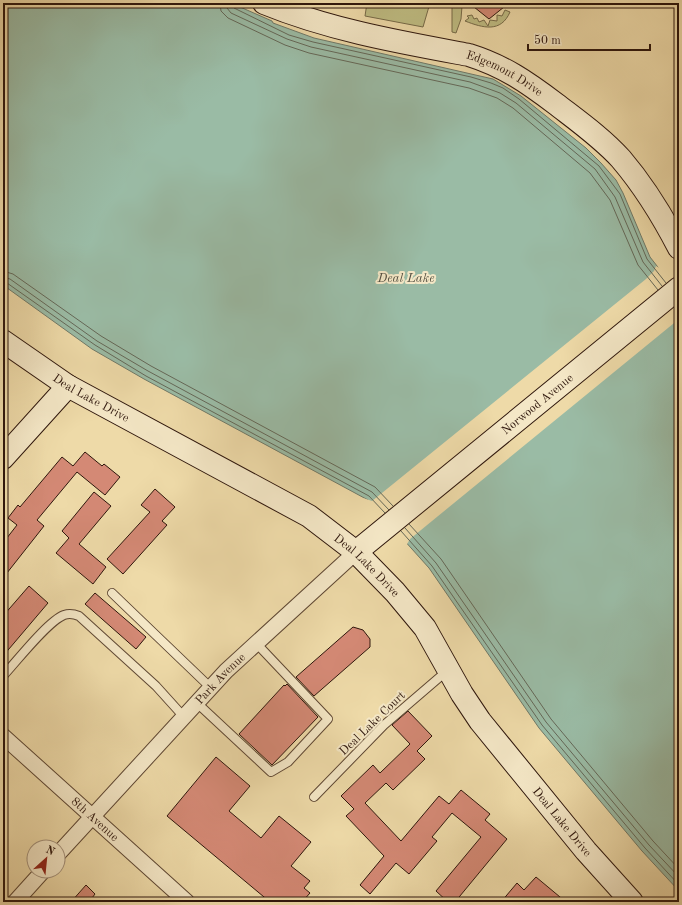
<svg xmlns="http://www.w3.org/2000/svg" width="682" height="905" font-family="'Old Standard TT',serif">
  <rect width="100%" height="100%" fill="#eedaa8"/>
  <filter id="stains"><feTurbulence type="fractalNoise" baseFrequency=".005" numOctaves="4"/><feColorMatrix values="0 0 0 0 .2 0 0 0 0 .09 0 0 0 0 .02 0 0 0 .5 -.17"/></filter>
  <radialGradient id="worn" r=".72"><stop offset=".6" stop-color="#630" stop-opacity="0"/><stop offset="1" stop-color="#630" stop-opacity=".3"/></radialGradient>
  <g fill="#bfbd83" stroke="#766a48">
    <path d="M367,3H430L423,27L365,16Z"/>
    <path d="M452,5L462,6L461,19L456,33L452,32Z"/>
    <path d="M505,10L510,12C501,33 483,28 465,21L469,18L467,16L472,15L474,19L477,18L479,22L484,20L488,26L490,20L497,21V15L502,16Z"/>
  </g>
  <path fill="#9abba5" stroke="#6f7968" d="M3,3H231L272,21L273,23L314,38L493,79L521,96L586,148L601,163L616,180L623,193L650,257L679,294V891L642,851L539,728L429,568L368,500L144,379L92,349L3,285Z"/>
  <path fill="#eedaa8" d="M656,266L664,270L679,290V319L410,539L406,546L363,498L372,501L377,497L646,279L654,271Z"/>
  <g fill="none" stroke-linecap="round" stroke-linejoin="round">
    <g stroke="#646858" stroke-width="1">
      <path d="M220,3L221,11L228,18L285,45L309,53L469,88L497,98L513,108L590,173L610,200L638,265L658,290"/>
      <path d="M226,3L227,8L231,13L287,39L311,47L470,82L500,93L516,103L595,169L615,197L643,262L662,286"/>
      <path d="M231,3L234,8L289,35L313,42L471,77L491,83L503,88L519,99L599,166L620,194L647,259L666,283"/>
      <path d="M3,271L13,274L101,336L151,366L375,487L393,506"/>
      <path d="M3,277L10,279L97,341L148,371L372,492L389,510"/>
      <path d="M3,282L7,283L95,345L146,376L369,496L385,513"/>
      <path d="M409,524L441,559L551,719L653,841L679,869"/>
      <path d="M405,528L436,563L546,722L649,845L679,877"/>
      <path d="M401,531L432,566L542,725L645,848L679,885"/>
    </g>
  </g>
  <g fill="#d48975" stroke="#2e160c">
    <path d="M469,3H509L489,19Z"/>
    <path d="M85,452L102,466L104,464L120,477L105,495L77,472L37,520L44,526L3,578V543L17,525L8,518L18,505L20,507L62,457L73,466Z"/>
    <path d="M155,489L175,507L162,521L167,525L123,574L107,559L150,512L141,505Z"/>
    <path d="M94,492L111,506L79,544L106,567L93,584L56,553L69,538L62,531Z"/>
    <path d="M29,586L48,603L3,656V616Z"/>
    <path d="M95,593L146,637L136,649L85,604Z"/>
    <path d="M353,627L363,630L370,639V647L314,696L296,677Z"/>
    <path d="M287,684L318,717L272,765L239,734L284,685L285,686Z"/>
    <path d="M408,711L432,736L417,751L425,759L393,790L386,783L365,803L401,841L439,796L449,804L461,790L490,814L485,820L507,839L455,902H448L436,891L481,837L452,813L432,837L437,841L409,874L396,863L370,894L360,885L384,856L346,816L354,809L341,796L373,765L380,773L410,744L392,725Z"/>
    <path d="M216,757L250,786L229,811L261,838L279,816L311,842L291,866L310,881L304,888L310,893L302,902H270L167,816Z"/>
    <path d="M536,877L566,902H501L517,883L524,890Z"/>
    <path d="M86,885L95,894L89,902H71Z"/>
  </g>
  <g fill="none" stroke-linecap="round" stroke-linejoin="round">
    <defs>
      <g id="lane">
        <path d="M112,593L211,688"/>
        <path d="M3,676C16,662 48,621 64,615C70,613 74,614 79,616L156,686L184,717"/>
        <path d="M197,703L271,772L288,762L328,719L256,643"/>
        <path d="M314,797L384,725L448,670"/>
      </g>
      <g id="street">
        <path id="s1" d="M3,736L187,902"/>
        <path id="s2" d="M58,854L226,671L356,552"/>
        <path d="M15,902L43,871"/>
      </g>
      <g id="secondary">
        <path id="s3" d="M264,3C330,30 399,42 469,55C504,66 527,82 556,104C578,121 602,138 621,159C644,186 663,217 679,248"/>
        <path id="s4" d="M3,341L68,386L309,516L356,552L395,592L425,628L462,694L480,721L586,851L632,902"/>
        <path d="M3,458L68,386"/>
        <path id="s5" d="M356,552L679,288"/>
      </g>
    </defs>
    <use href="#lane" stroke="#5e4733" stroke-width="10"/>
    <use href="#street" stroke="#5e4733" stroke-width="17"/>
    <use href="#secondary" stroke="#2e160c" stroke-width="24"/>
    <use href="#lane" stroke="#f4e7c6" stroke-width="8"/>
    <use href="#street" stroke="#f4e7c6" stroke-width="15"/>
    <use href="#secondary" stroke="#f4e7c6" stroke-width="22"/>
  </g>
  <g text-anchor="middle" stroke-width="4" stroke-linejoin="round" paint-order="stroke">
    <g font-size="12" fill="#2e160c" stroke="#f4e7c6">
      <text dy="4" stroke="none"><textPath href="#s3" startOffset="252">Edgemont Drive</textPath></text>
      <text dy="4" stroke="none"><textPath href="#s4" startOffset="105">Deal Lake Drive</textPath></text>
      <text dy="4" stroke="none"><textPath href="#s5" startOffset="234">Norwood Avenue</textPath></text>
      <text dy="4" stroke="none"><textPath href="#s4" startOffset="429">Deal Lake Drive</textPath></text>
      <text dy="4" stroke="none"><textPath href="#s2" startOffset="239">Park Avenue</textPath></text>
      <text transform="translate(372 723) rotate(-44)" y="4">Deal Lake Court</text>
      <text dy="4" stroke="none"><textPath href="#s1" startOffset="124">8th Avenue</textPath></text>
      <text dy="4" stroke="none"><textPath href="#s4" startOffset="753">Deal Lake Drive</textPath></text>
    </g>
    <g font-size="13" font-style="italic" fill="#545042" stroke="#f4e7c6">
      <text x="406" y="282">Deal Lake</text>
    </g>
  </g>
  <rect width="682" height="905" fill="none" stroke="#eedaa8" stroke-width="16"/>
  <rect x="4" y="4" width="674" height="897" fill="none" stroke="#2e160c" stroke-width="2"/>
  <rect x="8" y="8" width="666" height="889" fill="none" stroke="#2e160c"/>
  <g transform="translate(46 859) rotate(27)"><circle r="19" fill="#f4e7c6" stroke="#a5937c"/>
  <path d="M0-3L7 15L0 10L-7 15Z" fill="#8f2418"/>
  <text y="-6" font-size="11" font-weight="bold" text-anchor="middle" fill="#2e160c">N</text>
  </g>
  <path d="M528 44v6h122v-6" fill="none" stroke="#2e160c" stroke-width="2"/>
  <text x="534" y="44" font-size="12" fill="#2e160c" stroke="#f4e7c6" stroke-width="3" paint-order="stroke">50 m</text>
  <rect width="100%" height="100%" filter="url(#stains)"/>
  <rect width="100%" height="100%" fill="url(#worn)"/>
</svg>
